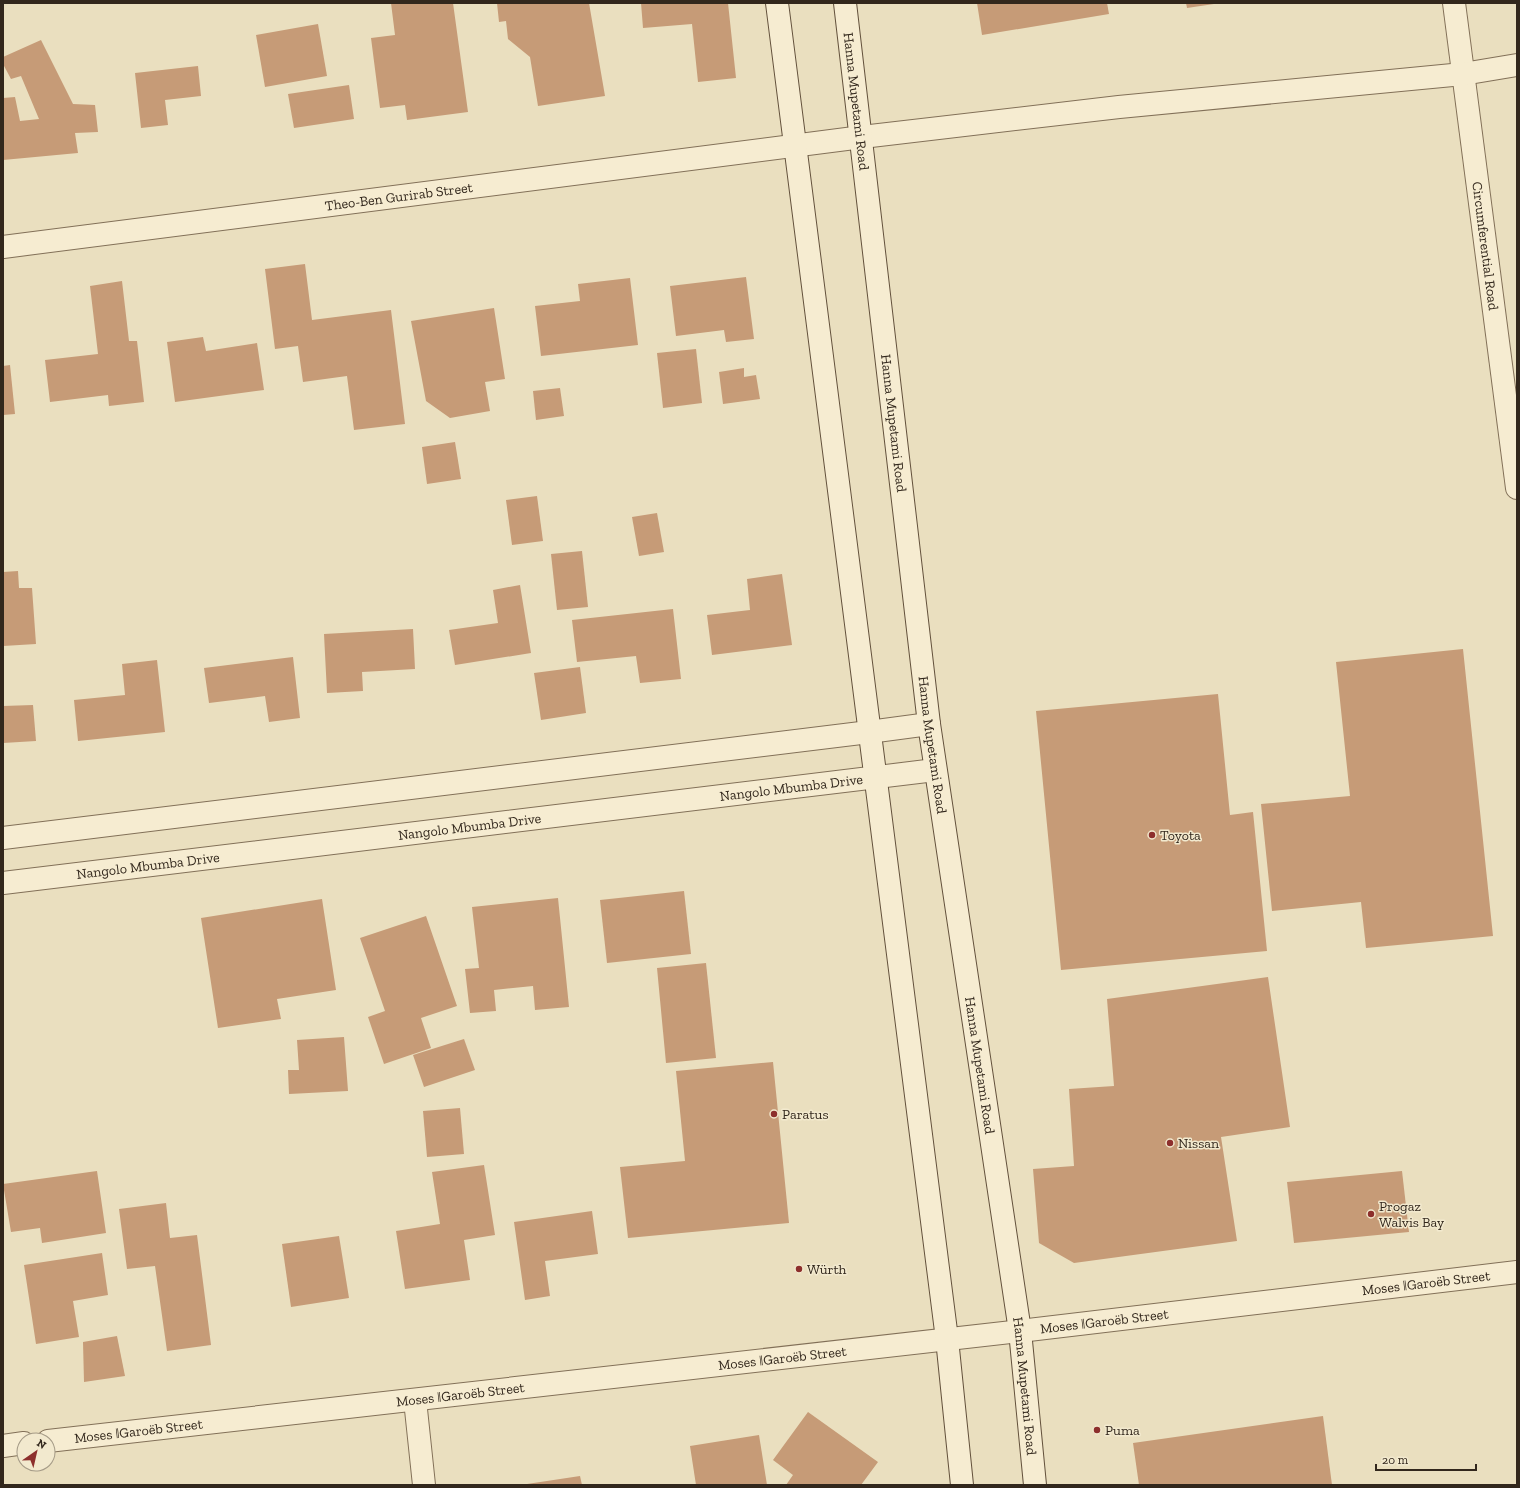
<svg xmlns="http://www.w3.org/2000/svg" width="1520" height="1488" font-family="'Zilla Slab',serif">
  <rect width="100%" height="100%" fill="#eadfbf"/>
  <g fill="#c69b77">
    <path d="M391,3H453L468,112L407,120L405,105L380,108L371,38L395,35Z"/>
    <path d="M497,3H589L605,96L538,106L530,57L508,39L506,21L499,22Z"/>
    <path d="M641,3H728L736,78L698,82L692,24L643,28Z"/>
    <path d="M977,3H1107L1109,14L982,35Z"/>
    <path d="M1186,3H1214V4L1187,8Z"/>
    <path d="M318,24L327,76L265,87L256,35Z"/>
    <path d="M41,40L73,104L95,105L98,132L75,133L78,153L3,160V98L15,97L20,121L39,119L21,76L11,79L3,64V57Z"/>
    <path d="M198,66L201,96L165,100L168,125L141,128L135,73Z"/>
    <path d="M349,85L354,119L294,128L288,94Z"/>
    <path d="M305,264L312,320L391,310L405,424L354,430L347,376L303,382L298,346L275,349L265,269Z"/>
    <path d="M746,277L754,339L726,342L724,330L676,336L670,286Z"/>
    <path d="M630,278L638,345L541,356L535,306L580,301L578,284Z"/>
    <path d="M122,281L129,341H137L144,402L109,406L108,395L50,402L45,360L98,354L90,286Z"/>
    <path d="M494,308L505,379L485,382L490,411L450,418L426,401L411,321Z"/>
    <path d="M203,337L206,351L257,343L264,390L175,402L167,342Z"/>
    <path d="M696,349L702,403L663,408L657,353Z"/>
    <path d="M10,365L15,414L3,415V366Z"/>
    <path d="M744,368V377L756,375L760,399L723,404L719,372Z"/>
    <path d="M560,388L564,416L536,420L533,391Z"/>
    <path d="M455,442L461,479L427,484L422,447Z"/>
    <path d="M537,496L543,541L512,545L506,500Z"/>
    <path d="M657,513L664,552L639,556L632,517Z"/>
    <path d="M582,551L588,607L557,610L551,554Z"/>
    <path d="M18,571L19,588H32L36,644L3,646V572Z"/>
    <path d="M782,574L792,645L712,655L707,615L750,610L747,579Z"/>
    <path d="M520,585L531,653L455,665L449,630L498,623L493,590Z"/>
    <path d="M673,609L681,679L640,683L636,656L577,662L572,620Z"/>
    <path d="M413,629L415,669L362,672L363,691L327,693L324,634Z"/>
    <path d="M1463,649L1493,936L1366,948L1361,902L1272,911L1261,804L1350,796L1336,662Z"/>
    <path d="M293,657L300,718L269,722L265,696L209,703L204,668Z"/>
    <path d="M157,660L165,732L78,741L74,700L125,695L122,664Z"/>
    <path d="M580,667L586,713L541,720L534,673Z"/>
    <path d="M1218,694L1230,815L1253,812L1267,951L1061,970L1036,711Z"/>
    <path d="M33,705L36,741L3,743V706Z"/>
    <path d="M684,891L691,954L607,963L600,900Z"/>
    <path d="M558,898L569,1007L535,1010L533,986L494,990L496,1011L470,1013L465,969L479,968L472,907Z"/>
    <path d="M322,899L336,990L277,999L281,1019L218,1028L201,918Z"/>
    <path d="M426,916L457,1006L421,1018L431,1048L384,1064L368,1017L385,1011L360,938Z"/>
    <path d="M706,963L716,1058L666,1063L657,968Z"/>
    <path d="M1268,977L1290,1127L1221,1137L1237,1241L1074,1263L1039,1243L1033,1169L1074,1166L1069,1089L1114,1086L1107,999Z"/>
    <path d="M344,1037L348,1091L289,1094L288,1070H299L297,1040Z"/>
    <path d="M464,1039L475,1070L424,1087L413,1055Z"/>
    <path d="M773,1062L789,1223L628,1238L620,1167L685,1161L676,1071Z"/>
    <path d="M460,1108L464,1154L427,1157L423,1111Z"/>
    <path d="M484,1165L495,1235L464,1240L470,1280L405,1289L396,1231L440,1224L432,1172Z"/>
    <path d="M97,1171L106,1233L42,1243L40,1228L11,1232L3,1184Z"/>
    <path d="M1402,1171L1409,1232L1294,1243L1287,1182Z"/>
    <path d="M166,1203L170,1238L197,1235L211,1345L167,1351L155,1266L127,1269L119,1209Z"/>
    <path d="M592,1211L598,1254L545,1261L550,1296L525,1300L514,1222Z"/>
    <path d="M339,1236L349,1298L291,1307L282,1244Z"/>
    <path d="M102,1253L108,1295L73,1301L79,1337L36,1344L24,1265Z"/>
    <path d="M117,1336L125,1376L84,1382L83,1342Z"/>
    <path d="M808,1412L878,1462L861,1485H786L793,1475L773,1460Z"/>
    <path d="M1323,1416L1332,1485H1139L1133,1443Z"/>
    <path d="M759,1435L767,1485H696L690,1446Z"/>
    <path d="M580,1476L582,1485H527V1484Z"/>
  </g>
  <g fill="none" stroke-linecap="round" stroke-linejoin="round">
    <defs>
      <g id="minor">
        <path id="s1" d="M1454,3L1517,488"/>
        <path id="s2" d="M3,247L862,137L1119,107L1463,74L1517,65"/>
        <path d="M415,1400L424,1485"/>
        <path id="s3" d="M48,1441L1020,1331L1517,1272"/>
        <path d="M3,1446L24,1443"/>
      </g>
      <g id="tertiary">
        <path d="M3,838L869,732L929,724"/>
        <path id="s4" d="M3,883L935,770"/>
      </g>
      <g id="secondary">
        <path d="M777,3L947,1339L962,1485"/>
        <path id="s5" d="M845,3L929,724L1020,1331L1035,1485"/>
      </g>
    </defs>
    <use href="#minor" stroke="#827058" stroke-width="24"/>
    <use href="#tertiary" stroke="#827058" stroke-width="24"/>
    <use href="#secondary" stroke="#63513c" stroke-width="24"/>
    <use href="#minor" stroke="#f6ecd1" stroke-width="22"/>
    <use href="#tertiary" stroke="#f6ecd1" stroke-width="22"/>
    <use href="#secondary" stroke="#f6ecd1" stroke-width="22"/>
  </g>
  <g fill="#8d2f2c" stroke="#f2e9ce" stroke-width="1.5">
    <circle cx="1152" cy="835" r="4"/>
    <circle cx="774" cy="1114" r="4"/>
    <circle cx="1170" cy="1143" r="4"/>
    <circle cx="1371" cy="1214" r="4"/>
    <circle cx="799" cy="1269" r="4"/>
    <circle cx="1097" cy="1430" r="4"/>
  </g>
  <g text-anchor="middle" stroke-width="3" stroke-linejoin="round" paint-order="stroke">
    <g font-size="14" fill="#32271c" stroke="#f2e9ce">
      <text dy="5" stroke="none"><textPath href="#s5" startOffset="99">Hanna Mupetami Road</textPath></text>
      <text dy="5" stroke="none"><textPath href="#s2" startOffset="399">Theo-Ben Gurirab Street</textPath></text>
      <text dy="5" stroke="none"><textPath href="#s1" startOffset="245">Circumferential Road</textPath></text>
      <text dy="5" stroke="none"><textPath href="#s5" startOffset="423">Hanna Mupetami Road</textPath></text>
      <text dy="5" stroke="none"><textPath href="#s5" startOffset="747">Hanna Mupetami Road</textPath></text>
      <text dy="5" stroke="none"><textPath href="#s4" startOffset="794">Nangolo Mbumba Drive</textPath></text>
      <text dy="5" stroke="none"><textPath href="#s4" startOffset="470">Nangolo Mbumba Drive</textPath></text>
      <text dy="5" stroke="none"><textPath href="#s4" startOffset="146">Nangolo Mbumba Drive</textPath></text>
      <text dy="5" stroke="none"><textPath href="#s5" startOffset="1071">Hanna Mupetami Road</textPath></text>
      <text dy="5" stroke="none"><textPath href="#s3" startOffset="1387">Moses ǁGaroëb Street</textPath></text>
      <text dy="5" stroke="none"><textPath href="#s3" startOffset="1063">Moses ǁGaroëb Street</textPath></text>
      <text dy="5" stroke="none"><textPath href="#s3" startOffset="739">Moses ǁGaroëb Street</textPath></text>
      <text dy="5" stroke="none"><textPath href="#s5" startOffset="1395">Hanna Mupetami Road</textPath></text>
      <text dy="5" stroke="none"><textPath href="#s3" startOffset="415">Moses ǁGaroëb Street</textPath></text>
      <text dy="5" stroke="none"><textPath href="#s3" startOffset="91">Moses ǁGaroëb Street</textPath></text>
    </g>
    <g font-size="14" fill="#32271c" stroke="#f2e9ce" text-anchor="start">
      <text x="1160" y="840">Toyota</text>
      <text x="782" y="1119">Paratus</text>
      <text x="1178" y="1148">Nissan</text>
      <text x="1379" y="1211">Progaz<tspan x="1379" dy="16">Walvis Bay</tspan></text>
      <text x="807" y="1274">Würth</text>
      <text x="1105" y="1435">Puma</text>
    </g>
  </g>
  <rect width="1520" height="1488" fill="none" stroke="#32271c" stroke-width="8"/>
  <g transform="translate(36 1452) rotate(34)"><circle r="19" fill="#f2e9ce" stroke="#a59b87"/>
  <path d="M0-3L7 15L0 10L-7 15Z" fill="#8d2f2c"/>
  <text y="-6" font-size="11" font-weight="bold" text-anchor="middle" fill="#32271c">N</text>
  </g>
  <path d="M1376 1464v6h100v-6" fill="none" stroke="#32271c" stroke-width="2"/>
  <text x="1382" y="1464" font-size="12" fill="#32271c" stroke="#f2e9ce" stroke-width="3" paint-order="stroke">20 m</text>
</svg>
